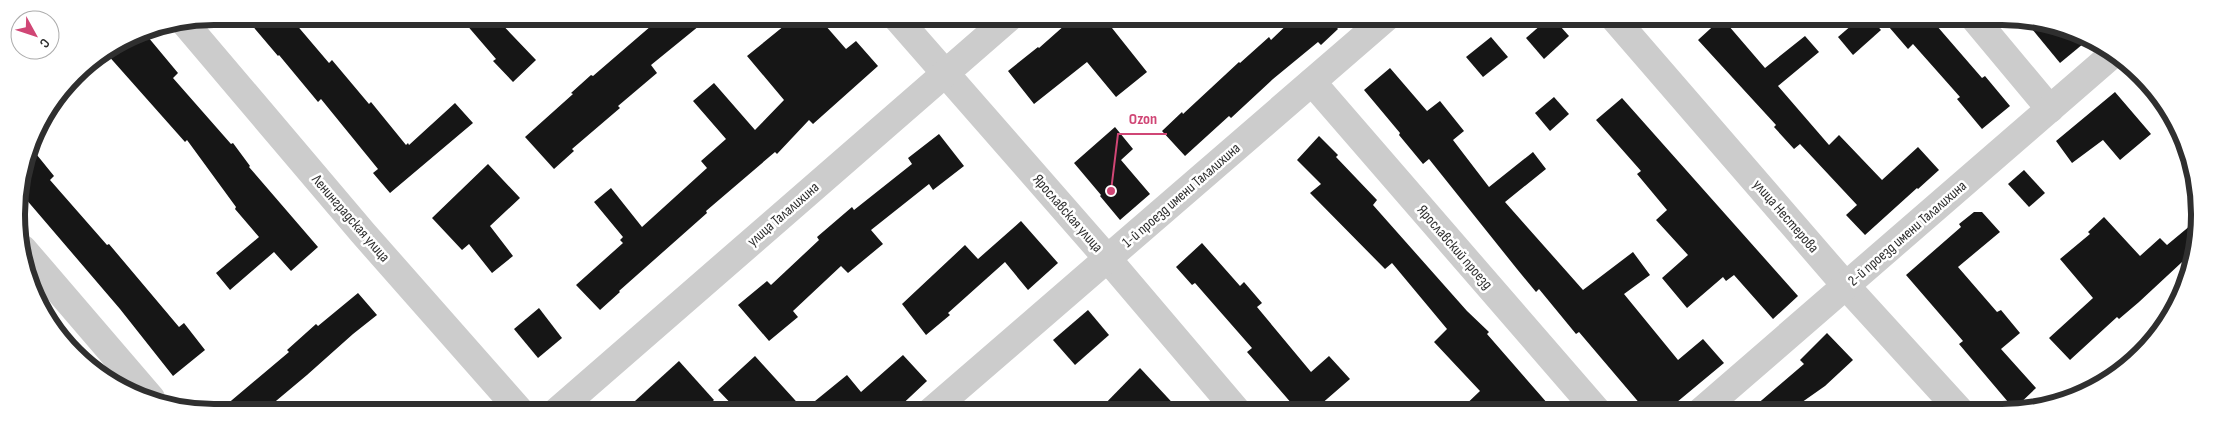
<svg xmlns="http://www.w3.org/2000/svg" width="2216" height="429" font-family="'Sofia Sans Condensed',sans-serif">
  <rect width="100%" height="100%" fill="#fff"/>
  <g fill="#161616">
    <path d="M244,16H289L329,63L332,60L369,104L371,102L406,145L408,143L409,145L455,103L473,123L390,193L373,173L378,169L321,99L318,102L279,55L278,56Z"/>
    <path d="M459,16L495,17L536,60L513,82L493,61L496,59Z"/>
    <path d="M643,17H710L651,65L657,73L618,106L620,108L572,149L574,151L554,169L525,137L573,94L571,93L591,75L593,76L651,26Z"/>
    <path d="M795,17H818L846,49L856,41L878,66L813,124L809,120L777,154L775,152L706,211L707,213L619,291L620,292L600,310L576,285L623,243L620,240L623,237L594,202L611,188L642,227L707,168L701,161L726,139L693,101L714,83L755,130L784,100L747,56Z"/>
    <path d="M1074,17H1125L1112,28L1147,72L1116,97L1087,62L1034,104L1008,71L1038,47L1039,48Z"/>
    <path d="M1295,17H1328L1338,29L1321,45L1318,42L1273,79L1231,118L1229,116L1185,156L1162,131L1182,112L1183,114L1239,62L1240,63L1269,37L1271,40Z"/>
    <path d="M1550,17H1552L1569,36L1544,59L1526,38Z"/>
    <path d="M1722,18L1765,68L1805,36L1819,52L1778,86L1829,145L1839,135L1882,180L1918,147L1939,170L1918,189L1917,188L1865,235L1846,215L1857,205L1800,144L1794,149L1774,127L1776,125L1698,40Z"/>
    <path d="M1860,18H1870L1881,30L1853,55L1838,37Z"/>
    <path d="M1899,18H1930L1982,78L1985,76L2010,106L1982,129L1957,99L1960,97L1913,44L1908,49L1889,27Z"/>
    <path d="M2023,18H2027L2089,39L2060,63Z"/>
    <path d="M139,31H143L178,73L173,78L231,144L233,143L250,166L249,167L318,247L291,271L274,252L230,290L216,273L259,237L235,209L236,207L187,140L185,142L106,53Z"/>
    <path d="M1491,37L1508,57L1483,77L1466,57Z"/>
    <path d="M1390,68L1427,111L1440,101L1464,131L1453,140L1489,187L1533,152L1546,169L1505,202L1583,290L1633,252L1650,275L1624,294L1678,360L1703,339L1724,363L1665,412H1647L1579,332L1576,334L1539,289L1536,292L1517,269L1429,159L1423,164L1399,135L1400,133L1364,90Z"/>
    <path d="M2115,92L2151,134L2120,160L2103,140L2072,163L2056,141Z"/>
    <path d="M1554,97L1569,114L1550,131L1535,113Z"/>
    <path d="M1622,98L1798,296L1773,319L1734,275L1726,281L1723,277L1687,308L1662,278L1688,255L1656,220L1667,210L1637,174L1641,171L1596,120Z"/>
    <path d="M1115,127L1133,149L1121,160L1150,194L1120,220L1100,196L1101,195L1074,163Z"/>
    <path d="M939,134L964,166L933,190L929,184L871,230L883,244L848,273L841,266L793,311L798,317L769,341L738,305L767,281L771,285L819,240L817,237L852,207L854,210L912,164L908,158Z"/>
    <path d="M1319,136L1338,155L1336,157L1377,200L1373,205L1467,311L1489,332L1487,334L1555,412H1458L1480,391L1434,342L1447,329L1392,263L1385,269L1310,193L1321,184L1297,160Z"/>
    <path d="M37,155L54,176L50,180L107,245L109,244L179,327L184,323L205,350L173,376L120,309L19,191L26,164Z"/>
    <path d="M488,164L520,198L490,226L513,256L492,273L469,244L462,250L432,218Z"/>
    <path d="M2024,170L2045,193L2029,207L2008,184Z"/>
    <path d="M1974,212H1982L2000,232L1958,267L1997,312L2001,310L2020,333L2001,349L2036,388L2014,409L1959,344L1963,341L1906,275L1961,227L1959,224Z"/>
    <path d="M2104,217L2140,256L2160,238L2167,245L2197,220L2198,240L2195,250L2139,302L2119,319L2117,317L2070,360L2049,338L2093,298L2060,259L2090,234L2088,232Z"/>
    <path d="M1021,221L1058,263L1028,290L1005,262L948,313L950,315L926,335L902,304L965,245L978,259Z"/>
    <path d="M1202,243L1240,286L1244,282L1262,303L1257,307L1311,372L1329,356L1350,379L1312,412H1299L1247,352L1252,348L1195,283L1192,285L1176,267Z"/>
    <path d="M358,293L377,315L353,334L307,375L264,411H219L289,352L287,350L316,324L318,326Z"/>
    <path d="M539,308L562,338L538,358L514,329Z"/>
    <path d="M1088,310L1109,335L1075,365L1053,340Z"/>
    <path d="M1827,333L1853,360L1825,386L1788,412H1748L1804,364L1800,360Z"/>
    <path d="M903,355L927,381L894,412L738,411L718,390L755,356L804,410L847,375L861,392Z"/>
    <path d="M679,361L714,400L702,411H624Z"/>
    <path d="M1140,368L1181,412H1097Z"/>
  </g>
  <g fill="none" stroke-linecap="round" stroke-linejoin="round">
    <g stroke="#ccc" stroke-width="28">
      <path d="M896,17L1107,258L1238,412"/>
      <path d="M1614,18L1846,286L1961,412"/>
      <path d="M1974,18L2050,109"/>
      <path d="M184,22L363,233L520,411"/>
      <path d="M1312,82L1598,412"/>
      <path d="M23,249L151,398"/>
      <path d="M557,411L1010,17"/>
      <path d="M930,412L1387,17"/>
      <path d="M1700,412L2113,54"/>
    </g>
  </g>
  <g text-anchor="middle" stroke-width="5" stroke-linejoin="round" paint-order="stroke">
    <g font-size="15" fill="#2f2f2f" stroke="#fff">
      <text transform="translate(1181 195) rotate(-41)" y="5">1-й проезд имени Талалихина</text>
      <text transform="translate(1068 213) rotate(49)" y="5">Ярославская улица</text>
      <text transform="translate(783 214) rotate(-41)" y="5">улица Талалихина</text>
      <text transform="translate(1786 216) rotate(49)" y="5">улица Нестерова</text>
      <text transform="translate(351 218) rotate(49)" y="5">Ленинградская улица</text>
      <text transform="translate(1907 233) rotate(-41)" y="5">2-й проезд имени Талалихина</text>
      <text transform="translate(1455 247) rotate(49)" y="5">Ярославский проезд</text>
    </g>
  </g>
  <path d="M0 0H2216V429H0ZM214 25H2002A189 189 0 0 1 2191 214V215A189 189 0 0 1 2002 404H214A189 189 0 0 1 25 215V214A189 189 0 0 1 214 25Z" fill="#fff" fill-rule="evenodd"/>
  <path fill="none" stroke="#2f2f2f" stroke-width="6" d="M214 25H2002A189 189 0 0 1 2191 214V215A189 189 0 0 1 2002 404H214A189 189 0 0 1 25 215V214A189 189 0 0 1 214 25Z"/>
  <path fill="none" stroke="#d04675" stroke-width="2" d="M1111 191L1118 134H1167"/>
  <circle fill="#d04675" stroke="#fff" stroke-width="2" cx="1111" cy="191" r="5"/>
  <g font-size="16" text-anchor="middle" font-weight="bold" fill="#d04675" stroke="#fff" stroke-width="5" stroke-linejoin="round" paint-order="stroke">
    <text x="1143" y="124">Ozon</text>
  </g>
  <g transform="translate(35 35) rotate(130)"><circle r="24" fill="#ffffff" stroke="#acacac"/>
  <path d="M0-4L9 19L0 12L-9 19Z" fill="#d04675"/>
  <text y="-8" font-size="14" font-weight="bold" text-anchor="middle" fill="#2f2f2f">С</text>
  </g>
</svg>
